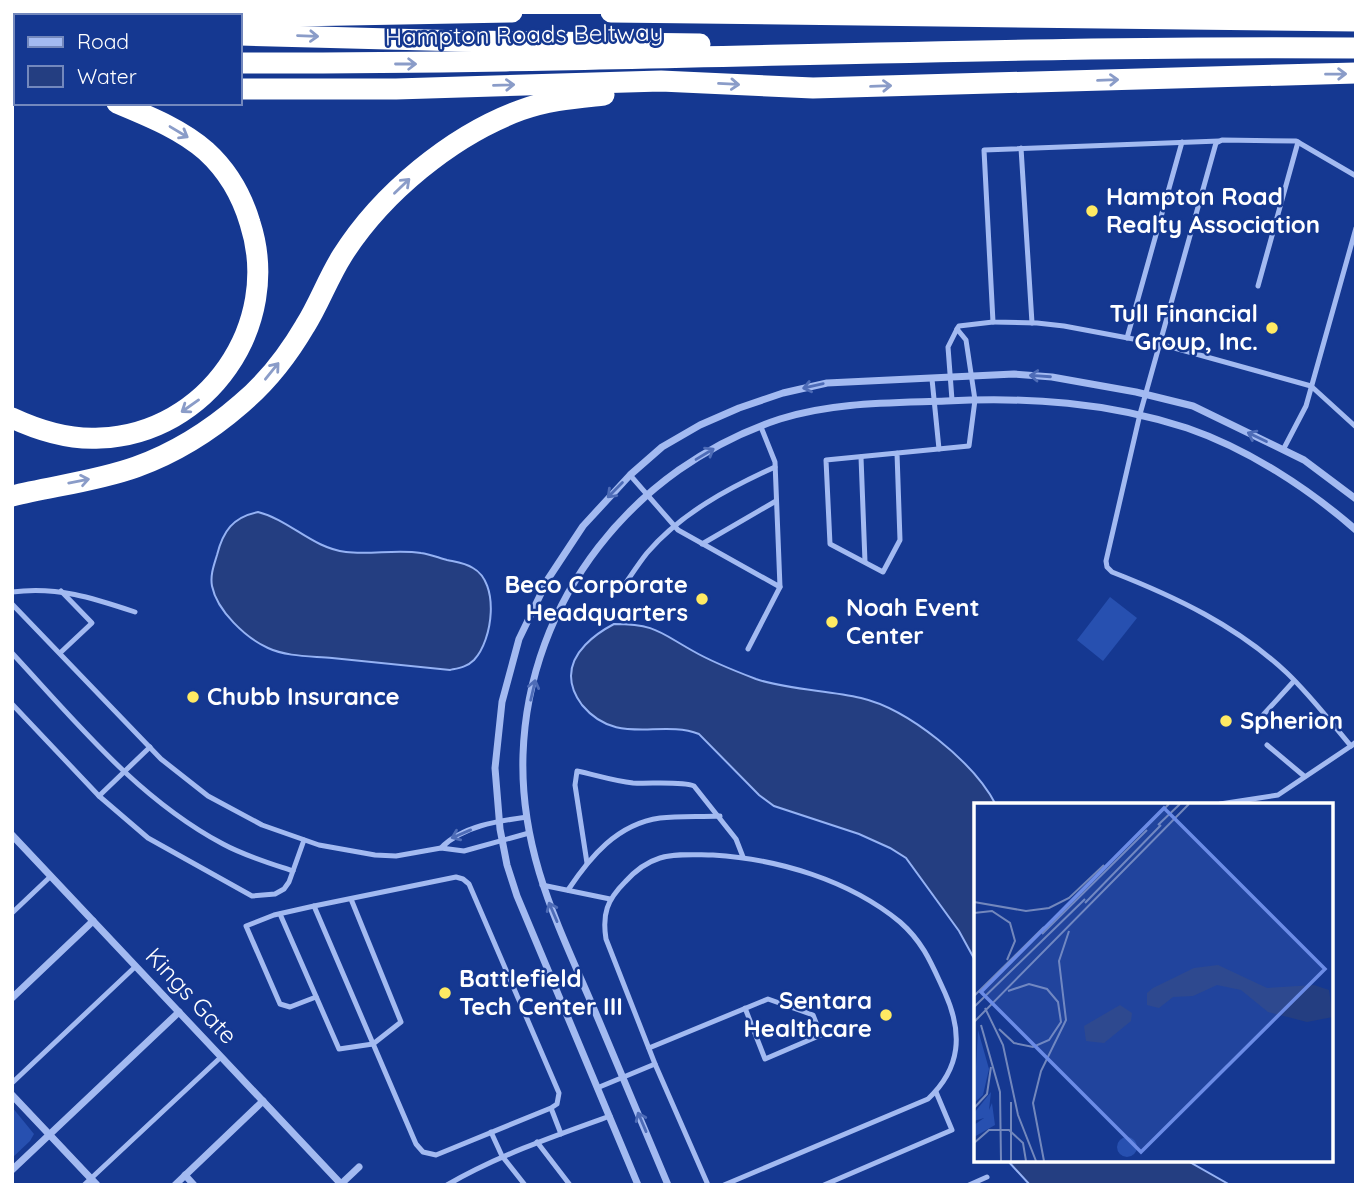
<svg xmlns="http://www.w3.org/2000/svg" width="1368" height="1197" font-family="Quicksand,sans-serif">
  <rect width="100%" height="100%" fill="#153891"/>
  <g fill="#2750b0">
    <path d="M1110,597L1137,618L1103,661L1077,640Z"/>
    <path d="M12,1107L34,1134L30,1141L12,1158Z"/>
  </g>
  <g fill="#243e81" stroke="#95b2f4" stroke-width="2">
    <path d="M258,512C290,520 312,548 346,552C370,555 397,549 421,553C430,554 439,558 447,560C456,562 465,563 473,568C500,583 493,640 474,660C467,667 459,668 450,670C411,666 371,662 332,658C312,656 287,657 268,648C246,638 217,611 212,586C210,575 214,565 217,555C223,531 233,517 258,512Z"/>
    <path d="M614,624C655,624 659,632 693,651C712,662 735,671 756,679C788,690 828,690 861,698C908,709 974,762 996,805H976V962L959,931L906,858L890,848L859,834L774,806L759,795L699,734C659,719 617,747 582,705C576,697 571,686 571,676C571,652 595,634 614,624Z"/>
    <path d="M1007,1160H1186L1230,1185H1030Z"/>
  </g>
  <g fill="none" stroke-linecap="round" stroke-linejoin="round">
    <g stroke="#a3baf1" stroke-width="5">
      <path d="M1219,141L984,150L993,322L1037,323L1064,326L1160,344L1311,386L1356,427"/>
      <path d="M1021,148L1032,323"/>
      <path d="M1356,176L1296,141L1222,140L1216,143L1140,414L1106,561L1107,567L1112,572C1176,597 1237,626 1287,673C1310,695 1330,721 1351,746L1356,742"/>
      <path d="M1258,286L1298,142"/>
      <path d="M957,329L959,326L993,322"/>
      <path d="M1127,338L1182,142"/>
      <path d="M932,379L939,449"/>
      <path d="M1283,450L1306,406L1356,228"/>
      <path d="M897,453L900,540L883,572L830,544L826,460L969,446L975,400L966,340L957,329L948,347L952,400"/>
      <path d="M861,457L865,562"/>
      <path d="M630,475L678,530L780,587L775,462L761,427"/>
      <path d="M702,544L776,501"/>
      <path d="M625,584C632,574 639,563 647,553C681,513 729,488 775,467"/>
      <path d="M12,592C57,586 93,598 135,612"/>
      <path d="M12,604L161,759L208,796L262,825L319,845L375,855L396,856L441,848"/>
      <path d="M748,649L780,587"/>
      <path d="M12,653C76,722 138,799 223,844C245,856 269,863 293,871"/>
      <path d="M60,653L92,623L61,591"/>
      <path d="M12,704L99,796L148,838L252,896L275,894L284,889L289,882L304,840"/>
      <path d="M1264,714L1294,681"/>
      <path d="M1267,745L1304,776"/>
      <path d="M99,796L150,747"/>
      <path d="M1220,804L1278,795L1351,746"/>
      <path d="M527,817C498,821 462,826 441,848L464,851L529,833"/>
      <path d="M587,863L575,785L577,771C596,775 614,781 633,783C649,784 682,781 694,786L736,839L743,857"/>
      <path d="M542,885L610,899"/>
      <path d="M568,890C590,857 617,824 660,818C679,816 700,817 720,816"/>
      <path d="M314,906L274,915L246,926L280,1004L290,1007L316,997"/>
      <path d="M12,913L51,876"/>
      <path d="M280,914L339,1049L373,1044L401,1022L351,899"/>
      <path d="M649,1048L768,999L813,1015L821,1035L765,1059L745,1008"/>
      <path d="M12,1083L136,966"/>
      <path d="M597,1088L655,1064"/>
      <path d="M551,1108L557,1104L559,1093L469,884L463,879L456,877L314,906L416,1144L423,1152L436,1155L551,1108L561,1134"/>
      <path d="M491,1132L502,1156L525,1185"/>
      <path d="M537,1142L570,1185"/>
      <path d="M84,1185L221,1057"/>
      <path d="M447,1185C499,1155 554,1136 610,1116"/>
      <path d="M708,1185L655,1064L606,939C602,914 607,900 625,882C634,872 647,862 660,858C676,853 696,855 713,855C778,859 849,880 900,922C924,943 932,965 945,993C963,1033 961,1068 928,1099L724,1185"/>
      <path d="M824,1185L952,1130L936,1092"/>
      <path d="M969,1185L987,1177"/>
    </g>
    <g stroke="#a3baf1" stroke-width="7">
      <path d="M12,835L341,1184"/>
      <path d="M12,998L93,921"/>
      <path d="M12,1095L97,1185"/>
      <path d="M12,1170L179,1012"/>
      <path d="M185,1175L194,1185"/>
      <path d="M175,1185L263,1101"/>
      <path d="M340,1185L359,1167"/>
      <path d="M638,1185L517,896L507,865L500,829L495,768L502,702L519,639L548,579L583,526L630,475L662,447L700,425L739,408L783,393L827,383L1014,374L1052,377L1136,392L1193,406L1304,460L1356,499"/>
      <path d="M668,1185C643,1126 619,1068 594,1009C557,923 520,851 523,755C528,600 634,467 780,419C833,402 891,403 946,401C1029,397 1107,402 1187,428C1248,449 1308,488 1356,530"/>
    </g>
    <g stroke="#fff" stroke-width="21">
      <path d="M611,12L1356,21"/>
      <path d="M240,17L512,12"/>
      <path d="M12,32H16"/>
      <path d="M240,35L464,41L700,44"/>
      <path d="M12,61H16"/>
      <path d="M240,63C612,64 984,45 1356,48"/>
      <path d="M12,85L16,84"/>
      <path d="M240,89H396L661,81L813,88L1356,73"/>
      <path d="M12,418C40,431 69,440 100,438C207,434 283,325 250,223C242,196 228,171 206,151C181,129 148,116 117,103"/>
      <path d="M12,496C53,486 97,481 136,467C175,453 210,431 241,404C266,383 288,355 305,326C319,304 328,278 342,256C381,194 452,135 521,110C548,100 576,98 604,95"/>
    </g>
  </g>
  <defs><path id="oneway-shaft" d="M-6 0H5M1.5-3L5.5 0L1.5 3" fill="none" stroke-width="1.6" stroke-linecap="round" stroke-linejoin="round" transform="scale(1.75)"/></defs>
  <g stroke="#8a9cc8">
    <use href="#oneway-shaft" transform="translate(308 36) rotate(2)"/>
    <use href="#oneway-shaft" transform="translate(406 64)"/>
    <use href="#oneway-shaft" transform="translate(1336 74) rotate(-1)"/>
    <use href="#oneway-shaft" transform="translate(1108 80) rotate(-2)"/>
    <use href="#oneway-shaft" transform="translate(729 84) rotate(3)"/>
    <use href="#oneway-shaft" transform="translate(504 85) rotate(-2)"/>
    <use href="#oneway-shaft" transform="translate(881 86) rotate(-2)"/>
    <use href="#oneway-shaft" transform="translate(179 132) rotate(31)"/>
    <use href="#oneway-shaft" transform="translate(402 186) rotate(-44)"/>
    <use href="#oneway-shaft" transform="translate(272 371) rotate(-51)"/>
    <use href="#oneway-shaft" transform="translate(190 406) rotate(145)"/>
    <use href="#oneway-shaft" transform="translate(79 481) rotate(-11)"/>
  </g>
  <g stroke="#4e6cb7">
    <use href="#oneway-shaft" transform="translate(1040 376) rotate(-176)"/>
    <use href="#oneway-shaft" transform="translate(813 386) rotate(167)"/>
    <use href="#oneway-shaft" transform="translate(1257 437) rotate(-154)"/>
    <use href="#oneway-shaft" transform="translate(705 454) rotate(-31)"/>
    <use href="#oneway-shaft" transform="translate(615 490) rotate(135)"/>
    <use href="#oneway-shaft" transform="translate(533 690) rotate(-77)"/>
    <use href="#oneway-shaft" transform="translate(461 834) rotate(157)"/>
    <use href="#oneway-shaft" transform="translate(553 912) rotate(-113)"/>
    <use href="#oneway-shaft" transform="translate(642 1122) rotate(-113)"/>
  </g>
  <g fill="#ffea63" stroke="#153891" stroke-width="2.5">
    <circle cx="1092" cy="211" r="7"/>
    <circle cx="1272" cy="328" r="7"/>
    <circle cx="702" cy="599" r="7"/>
    <circle cx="832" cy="622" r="7"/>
    <circle cx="193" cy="697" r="7"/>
    <circle cx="1226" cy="721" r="7"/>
    <circle cx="445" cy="993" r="7"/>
    <circle cx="886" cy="1015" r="7"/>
  </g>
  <g text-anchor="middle" stroke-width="5" stroke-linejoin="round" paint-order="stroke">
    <g font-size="24" fill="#fff" stroke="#153891">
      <text transform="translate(524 35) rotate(-1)" y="8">Hampton Roads Beltway</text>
      <text transform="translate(191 996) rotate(47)" y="8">Kings Gate</text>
    </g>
    <g font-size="24" font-weight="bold" fill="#fff" stroke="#153891" text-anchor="start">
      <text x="1106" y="205">Hampton Road<tspan x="1106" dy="28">Realty Association</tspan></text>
      <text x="1258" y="322" text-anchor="end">Tull Financial<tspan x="1258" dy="28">Group, Inc.</tspan></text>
      <text x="688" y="593" text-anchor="end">Beco Corporate<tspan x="688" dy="28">Headquarters</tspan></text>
      <text x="846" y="616">Noah Event<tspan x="846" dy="28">Center</tspan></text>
      <text x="207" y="705">Chubb Insurance</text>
      <text x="1240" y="729">Spherion</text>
      <text x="459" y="987">Battlefield<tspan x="459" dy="28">Tech Center III</tspan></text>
      <text x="872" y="1009" text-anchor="end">Sentara<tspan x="872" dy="28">Healthcare</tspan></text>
    </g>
  </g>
  <g transform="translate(974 803)">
    <rect width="359" height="359" fill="#153891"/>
    <path d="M4,227L15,266L9,292L0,300ZM17,289L15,307L18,300L21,322L0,334V322L10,315L0,318V310ZM143 344a10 10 0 1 1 20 0a10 10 0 1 1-20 0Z" fill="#2750b0"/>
    <path d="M244,162L293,185L340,182L355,187L359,214L333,219L294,209L267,187L243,182L219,193L199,194L185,205L173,202V190L179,185L220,165ZM146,202L158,210L157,218L130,240L112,238L110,223Z" fill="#243e81"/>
    <path fill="none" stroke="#7388bd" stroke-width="2" d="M184,22L206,1M167,29L195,1M0,99L52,108L75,105L95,95L130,62M111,100L187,22M0,110L18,108L36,120L41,138L33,157M68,131L173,27M0,193L70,124M0,204L111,96M11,205L29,242L44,312L62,358M0,219L215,1M7,222L26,289L27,358M25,226L40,240L59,244L75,237L87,219L84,199L73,186L55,181L34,188M0,305L13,291L17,264M0,340L15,327H35L49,340L52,358M37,358V299M70,358L59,300L67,268L92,217L85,158L95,128"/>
    <path fill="#6c8ce6" fill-opacity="0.15" stroke="#6c8ce6" stroke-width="3.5" d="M190,5L351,166L167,349L7,189Z"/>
    <rect width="359" height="359" fill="none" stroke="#fff" stroke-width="3.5"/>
  </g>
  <rect width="1368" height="1197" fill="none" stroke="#ffffff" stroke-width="28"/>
  <rect x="14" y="14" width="228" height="91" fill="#153891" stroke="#7388bd" stroke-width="2"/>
  <rect x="28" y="37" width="35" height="10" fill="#a3baf1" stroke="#7388bd" stroke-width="2"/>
  <text x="77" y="49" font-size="21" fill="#ffffff">Road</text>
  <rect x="28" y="66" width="35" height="21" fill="#243e81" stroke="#7388bd" stroke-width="2"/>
  <text x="77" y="84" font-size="21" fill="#ffffff">Water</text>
</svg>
